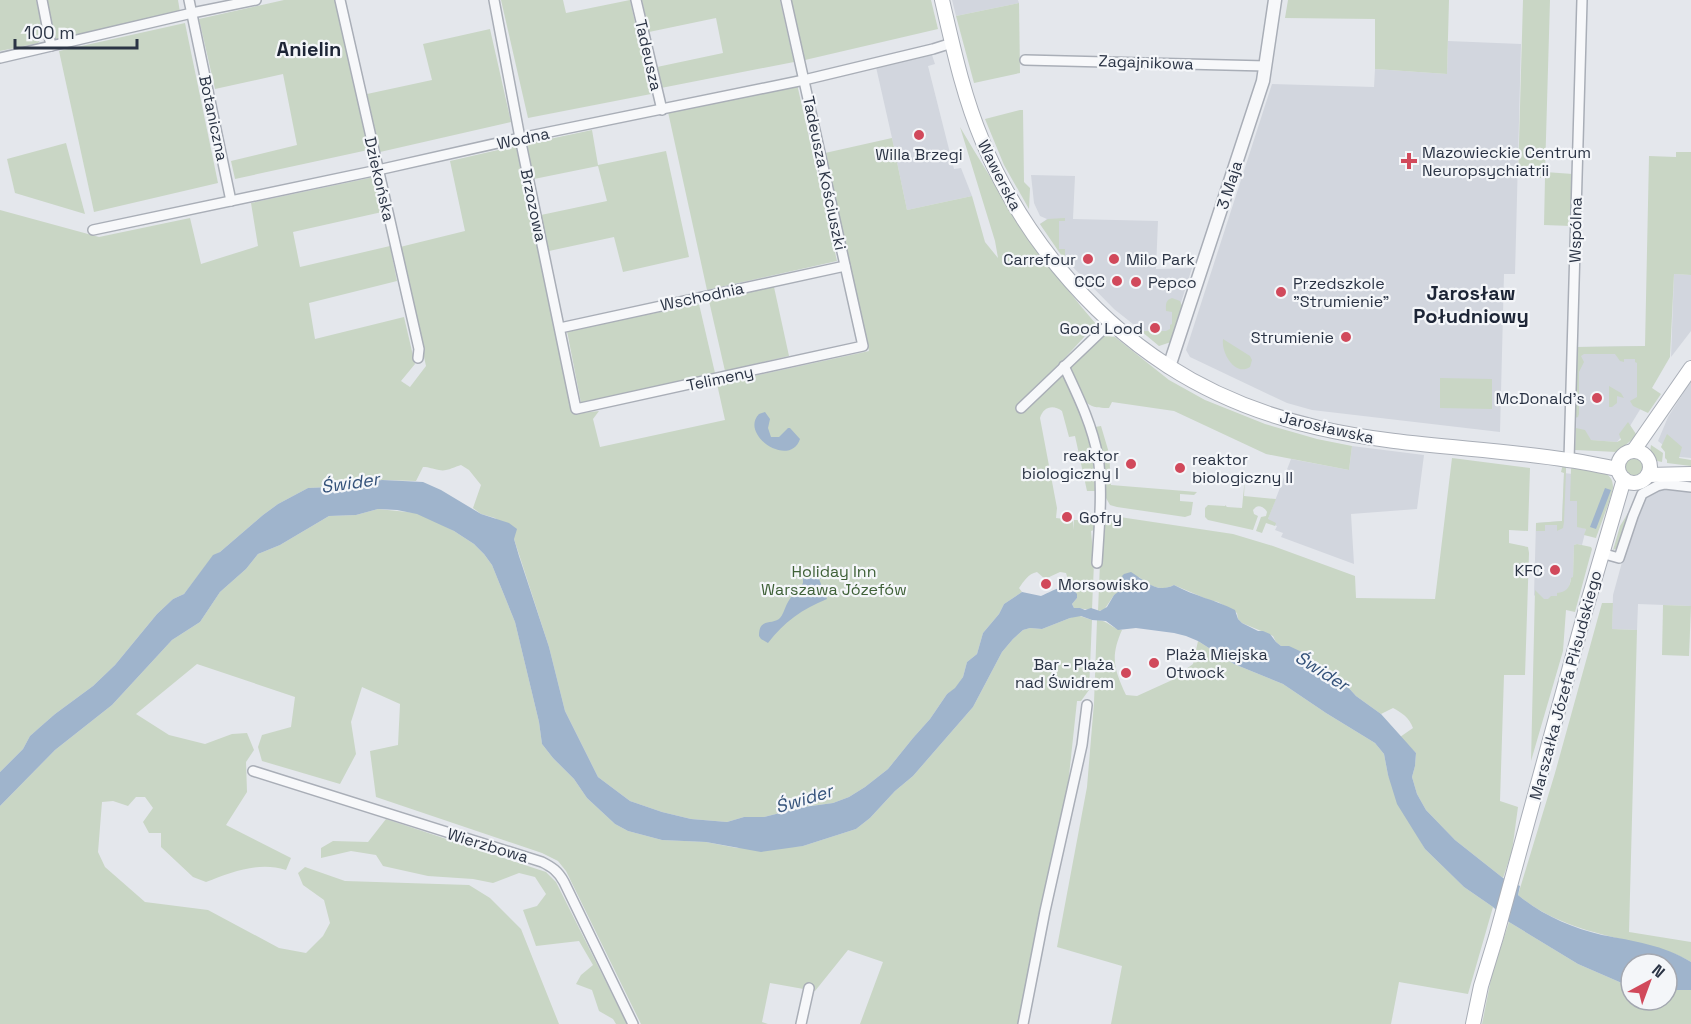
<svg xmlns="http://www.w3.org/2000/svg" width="1691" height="1024" font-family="'Space Grotesk',sans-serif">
  <rect width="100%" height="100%" fill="#e4e7ec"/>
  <g fill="#d2d6de">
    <path d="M952,0H1018L1019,3L956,16Z"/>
    <path d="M1448,41L1521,44L1515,274H1504L1500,432L1312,410L1287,403L1190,357L1186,350L1272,84L1374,87L1375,69L1447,74Z"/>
    <path d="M932,55L935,64L928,66L954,169L961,168L972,196L907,210L892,138L876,67Z"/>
    <path d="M1031,175L1075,176L1073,219L1158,221L1156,269L1192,268L1172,331H1142V324H1133L1114,309L1065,259L1040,224L1047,219L1040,216L1034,203Z"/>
    <path d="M1674,274L1691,275V331L1671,357Z"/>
    <path d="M1645,346L1644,403L1630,426L1617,442L1576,439L1577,347Z"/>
    <path d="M1691,381V458L1669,456L1667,448L1658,441L1668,417Z"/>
    <path d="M1352,446L1424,455L1417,509L1351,514L1354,564L1281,537L1283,533L1275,530L1277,526L1269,523L1268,519L1291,459L1349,470Z"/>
    <path d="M1564,473L1597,477L1578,501L1577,526L1586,529L1582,545L1577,544L1574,545L1573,578H1571L1567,597L1540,601L1534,595L1536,523L1562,521Z"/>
    <path d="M1663,488L1691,492V606L1638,604L1637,630L1612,629L1613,595L1627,544L1642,501Z"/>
  </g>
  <g fill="#c9d6c5">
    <path d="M0,0H36L44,35L38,43L0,51Z"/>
    <path d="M47,0H178L180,12L56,40Z"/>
    <path d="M284,0H336L368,150L235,179L231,161L297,145L283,74L215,89L199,19Z"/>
    <path d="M501,0H563L566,13L630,0L651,94L528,118Z"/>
    <path d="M642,0H780L794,62L661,88L657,67L723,53L716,18L649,32Z"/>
    <path d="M791,0H931L938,29L805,60Z"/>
    <path d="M1288,0H1449L1447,74L1375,69V19L1285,18Z"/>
    <path d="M1523,0H1550L1545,172L1573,174L1571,226L1544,225L1545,178H1518Z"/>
    <path d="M1019,3L1020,73L974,83L956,16Z"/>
    <path d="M185,23L218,183L94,212L59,51Z"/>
    <path d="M490,29L511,122L380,152L367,94L432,80L423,44Z"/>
    <path d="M797,84L837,261L707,290L668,112Z"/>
    <path d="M1020,110H1023L1024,182L1030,188L1029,209L1004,165L985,119Z"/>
    <path d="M960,127C1001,196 1043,263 1096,324L1063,360L1022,400L1023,409L1061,375L1063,376C1083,405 1095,456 1095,491H1087L1075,436L1069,437L1062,411C1053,404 1043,407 1040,418L1057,508L1056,518L1073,520L1074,530V520H1078L1085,513H1090L1094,516V530L1091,531L1094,563L1092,609C1086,610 1081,608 1074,608L1072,604L1077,598L1075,591L1071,589L1066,573L1060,572L1045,579L1037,572C1028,574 1024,581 1019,588L1022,592L1004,604L999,614L983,633L977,654L967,662L963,677L955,689L947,694L930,719L913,738L888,769L865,787L849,797L833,803L804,807L764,817H744L727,822L691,819L662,812L630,801L598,777L565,711L549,647L514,539L495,518L481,514L473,508L481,485L469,470L461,465C454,467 446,472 439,470C432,469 430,467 423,467L416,481L382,480L353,486L308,488L278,504L263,515L220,552L213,556L184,594L173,599L157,614L115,665L93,686L55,714L30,736L23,749L0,772V210L99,237L190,218L201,264L258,246L251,203L374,177L382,212L293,232L300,267L390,246L397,281L309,303L315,339L404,317L415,364L401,381L410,387L426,366L400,247L465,231L450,161L516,146L573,414L599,411L593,419L600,447L725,420L717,384L869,351L825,153L892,138L907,210L972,196L985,242L998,258L995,241Z"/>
    <path d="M592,130L598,165L666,151L689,257L623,272L614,237L549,251L541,215L607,201L598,166L534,179L526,144Z"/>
    <path d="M66,143L85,214L15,193L7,159Z"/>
    <path d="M1676,152H1691V275L1674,274L1670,357L1652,388L1661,394L1648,413L1633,406L1630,401L1637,397V363L1635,362V359H1624V362L1620,361L1615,354H1584L1581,356L1584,362L1579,372V414L1578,417L1575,418L1577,347L1645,346L1649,156L1676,157Z"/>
    <path d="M1065,218V221H1059V249H1065V259L1059,252L1040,224L1048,219Z"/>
    <path d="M774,287L789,356L725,371L709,301Z"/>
    <path d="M1172,298L1180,301L1183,308L1174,341L1159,346L1141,331H1166L1170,329V325L1172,324V312L1166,311C1166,305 1165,300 1172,298Z"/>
    <path d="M699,304L715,373L581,403L567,331Z"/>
    <path d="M1103,335L1115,337L1169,380L1205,400L1265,424L1317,439L1352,446L1349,470L1266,454L1174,411L1112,402L1109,408C1103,408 1095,408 1090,405C1082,401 1071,376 1069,367Z"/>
    <path d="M1223,339L1250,356L1252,360L1250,367C1235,377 1221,353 1223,339Z"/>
    <path d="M1440,378L1492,379V409L1440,408Z"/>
    <path d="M1609,386L1621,393L1624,398L1617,396V403L1612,407H1609Z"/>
    <path d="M1628,422L1636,434L1634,438L1617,452L1575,450L1576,428L1585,430L1591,440L1617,442L1621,440L1619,434Z"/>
    <path d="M1101,426L1109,453L1111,485L1197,492L1194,495L1180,494V501L1193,502L1191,515L1185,517L1117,507L1110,505L1106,498V487L1104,486L1095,427Z"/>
    <path d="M1667,434L1682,447L1679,458L1691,460V466L1667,463V460L1665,458V452L1661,447Z"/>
    <path d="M1651,445L1663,453L1662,462C1652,461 1649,454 1651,445Z"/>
    <circle cx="1635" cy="466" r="11"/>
    <path d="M1452,458L1530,468L1528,531L1509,530V543L1528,547L1529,553L1525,675H1504L1500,801L1518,807L1512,851L1503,878L1455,840L1426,810L1417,794L1412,777L1415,766L1416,753L1400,737L1413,728C1409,717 1402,713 1393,708L1381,714L1356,696L1347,686L1304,653L1281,646L1276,642L1273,636L1242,623L1238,619L1237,613L1218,602L1209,600L1174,585C1160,592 1150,586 1139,577L1123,580L1126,583L1123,590L1114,595L1104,610L1098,611L1100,563L1104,525L1106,521L1113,516L1233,534L1273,546L1355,576L1356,598L1435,599Z"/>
    <path d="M1563,464L1566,467V472L1564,522L1563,528L1557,531V525H1545V531H1536V523L1562,521L1564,473L1561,472Z"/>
    <path d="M1573,465L1602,469V473C1609,474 1613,479 1613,487C1613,493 1599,529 1596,538L1584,535L1586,529L1577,527V501H1570L1571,469Z"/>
    <path d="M1245,477L1244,496L1276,499L1268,519L1276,523L1275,526L1266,523L1262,533L1256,531L1261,517L1266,516L1267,512C1265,508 1260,505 1256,507L1253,510L1254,514L1258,516L1253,530L1208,520L1205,517V508L1208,505L1225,506V505L1227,507L1242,508Z"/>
    <path d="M1638,494L1618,548L1613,550L1620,526L1630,510L1636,495Z"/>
    <path d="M378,509L417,513L433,520L454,531L474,544L484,554L492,565L515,622L539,722L542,744L553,758L574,779L587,798L615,824L628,831L662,840L706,842L737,848L789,847L803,846L856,829L870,818L895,791L913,776L973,707L1002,652L1013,639L1023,630L1030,628L1042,629L1075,616H1080L1092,620L1089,690L1081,701H1077L1068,785L1020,1024H860L883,962L848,950L815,991L770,983L762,1022L768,1024H641L566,871L558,861L542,853L376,797L370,751L398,745L400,704L362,687L351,722L356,754L340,784L262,761L258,747L262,735L291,727L295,697L197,664L136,714L169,735L205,744L232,734L247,733L254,750L246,762L247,792L226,825L291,858L286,870C259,861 232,872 206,882L193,877L161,847V833H149L143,822L153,808L145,797H136L128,806L113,801L102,802L98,852L105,867L145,902L208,910L279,948L306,953L323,936L330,923L324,900L303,885L298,873L305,867L345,881L469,885L490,898L521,929L559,1024H0V806L55,750L112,705L172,640L200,622L220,592L246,569L258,554L280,545L329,516L356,515Z"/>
    <path d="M1577,544L1591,547L1592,549L1575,612L1566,610L1563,651L1531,761L1535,590L1544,599H1548L1551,596H1557V593C1566,592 1570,588 1571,578L1573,577L1574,545Z"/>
    <path d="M1602,603H1613L1612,629L1637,630L1629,932L1691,942V962C1672,950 1651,947 1629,941C1590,932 1550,922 1518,895L1555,773Z"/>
    <path d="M1663,605L1691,606L1689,656L1662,655Z"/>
    <path d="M1097,620C1108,620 1112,629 1122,630C1110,657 1114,669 1126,695L1137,696L1170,681L1193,664L1198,641L1234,664L1283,684L1326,713L1375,743L1384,754L1388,775L1413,827L1425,849L1464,887L1493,907L1468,994L1399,982L1391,1024H1111L1122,966L1057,947L1087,787L1094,703Z"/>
    <path d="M386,819L546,872L556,882L627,1024H616L613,1019L599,1011L592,990L576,984L581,975L593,965L579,941L536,946L523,910L537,906L546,894L535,877L519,873L493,883L473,879L428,876L383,866L376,855L351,851L321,858V848L333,841L368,842Z"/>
    <path d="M1509,922L1578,964L1631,987V1000H1667V990H1691V1024H1482L1492,974Z"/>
  </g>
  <g fill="#9fb4cc">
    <path d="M765,412L770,419L768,428L771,437H779L788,428H790L800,439C790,469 739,435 759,414Z"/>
    <path d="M382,480L423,482L441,490L481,514L509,523L517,529L514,539L519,556L549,647L565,711L598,777L630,801L662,812L691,819L727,822L744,817H764L804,807L833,803L849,797L865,787L888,769L913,738L930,719L947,694L955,688L963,677L967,662L977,654L983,633L999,614L1004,604L1022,592L1041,596C1053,591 1066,580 1077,594V598L1072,604L1074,608H1080L1085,610L1091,608L1100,611L1107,607L1114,595L1126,586V583L1122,576L1124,574L1131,572C1146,581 1156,594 1174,585C1194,596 1216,600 1235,610L1238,619L1242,623L1258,631H1263L1270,634L1276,642L1281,646H1289L1304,653L1347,686L1356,696L1381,714L1416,753L1415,766L1412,777L1417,794L1426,810L1455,840L1503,878L1520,886L1518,895C1542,915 1572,928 1602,935C1633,941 1664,945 1691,962V990H1667V964H1631V987L1578,964L1509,922L1493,907L1464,887L1425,849L1397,804L1388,775L1384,754L1375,743L1326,713L1283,684L1234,664L1198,641L1186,636L1174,633L1136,628L1118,630L1106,621L1092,620L1081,616L1070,618L1042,629L1030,628L1023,630L1013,639L1002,652L973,707L913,776L895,791L870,818L856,829L803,846L761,852L706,842L662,840L628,831L615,824L587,798L574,779L553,758L542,744L539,722L515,622L492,565L484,554L474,544L454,531L417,514L397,510L378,509L356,515L329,516L280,545L258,554L246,569L220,592L200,622L172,640L112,705L55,750L0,806V772L23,749L30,736L39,728L55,714L93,686L115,665L157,614L173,599L184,594L213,555L220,552L263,515L278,504L308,488L353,486Z"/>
    <path d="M1605,488L1611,490L1596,529L1590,527Z"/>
    <path d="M809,569L822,573H825L826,576L819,579L827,599C802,609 784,622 768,643L761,639L759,636C759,618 770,625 779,619C783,616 785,607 788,602C792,594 799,590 803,583V574Z"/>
  </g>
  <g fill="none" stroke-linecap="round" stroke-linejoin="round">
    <defs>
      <g id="minor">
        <path d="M42,0L51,46"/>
        <path d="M189,0L231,201"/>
        <path d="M340,0L419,349L418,358"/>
        <path d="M494,0L520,138L576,409L863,346L786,0"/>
        <path d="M636,0L662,110"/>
        <path d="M0,58L192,13L256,0"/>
        <path d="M1025,60L1266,66"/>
        <path d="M93,230L378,170L520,138L804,80L933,49L952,43"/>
        <path d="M560,328L845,266"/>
        <path d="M1064,366C1078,396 1092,424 1098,457C1103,488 1099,531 1097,563"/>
        <path d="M1021,408L1111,322"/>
        <path d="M1569,460L1582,0"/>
        <path d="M1601,553L1619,558L1633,516L1642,494L1657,486L1665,484L1691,487"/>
        <path d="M253,771L542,862C552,867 558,871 564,882L633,1024"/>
        <path d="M801,1024L809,988"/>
        <path d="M1023,1024L1045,911L1082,745L1087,705"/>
      </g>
      <path id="tertiary" d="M1169,367L1263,81L1275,0"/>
      <g id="secondary">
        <path d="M942,0C953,47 963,95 982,140C1019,230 1086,313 1168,366C1213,395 1267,416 1319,428C1401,447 1486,447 1568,460C1585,462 1601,466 1618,469"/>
        <path d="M1634,450L1691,368"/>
        <circle cx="1634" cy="467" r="16"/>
        <path d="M1648,475L1691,474"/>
        <path d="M1473,1024L1481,986L1496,937L1585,612L1624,479"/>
      </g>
    </defs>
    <use href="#minor" stroke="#a9aeb7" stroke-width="12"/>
    <use href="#tertiary" stroke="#a9aeb7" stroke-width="15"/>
    <use href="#secondary" stroke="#a9aeb7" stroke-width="16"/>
    <use href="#minor" stroke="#f7f8fa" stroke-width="9"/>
    <use href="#tertiary" stroke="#f7f8fa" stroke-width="12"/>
    <use href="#secondary" stroke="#fff" stroke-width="14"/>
  </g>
  <g fill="#d1495b" stroke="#f4f6f9" stroke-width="2">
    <circle cx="919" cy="135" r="6"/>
    <path d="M1406 152h6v6h6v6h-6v6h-6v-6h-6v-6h6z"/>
    <circle cx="1088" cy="259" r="6"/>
    <circle cx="1114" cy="259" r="6"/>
    <circle cx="1117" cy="281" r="6"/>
    <circle cx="1136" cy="282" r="6"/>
    <circle cx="1281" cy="292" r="6"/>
    <circle cx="1155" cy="328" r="6"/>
    <circle cx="1346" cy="337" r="6"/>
    <circle cx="1597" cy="398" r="6"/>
    <circle cx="1131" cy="464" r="6"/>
    <circle cx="1180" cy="468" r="6"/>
    <circle cx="1067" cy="517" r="6"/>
    <circle cx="1555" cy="570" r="6"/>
    <circle cx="1046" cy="584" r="6"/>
    <circle cx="1154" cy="663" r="6"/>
    <circle cx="1126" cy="673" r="6"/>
  </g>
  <g text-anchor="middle" stroke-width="4.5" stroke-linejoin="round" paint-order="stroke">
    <g font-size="16" fill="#2b3445" stroke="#f4f6f9">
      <text transform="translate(649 55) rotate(77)" y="6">Tadeusza</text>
      <text transform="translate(1146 62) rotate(2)" y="6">Zagajnikowa</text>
      <text transform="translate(214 118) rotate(78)" y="6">Botaniczna</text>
      <text transform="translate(523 138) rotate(-12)" y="6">Wodna</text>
      <text transform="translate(825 173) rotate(78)" y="6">Tadeusza Kościuszki</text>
      <text transform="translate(1000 175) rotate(63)" y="6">Wawerska</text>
      <text transform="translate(380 179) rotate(77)" y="6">Dziekońska</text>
      <text transform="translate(1229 185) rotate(-72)" y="6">3 Maja</text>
      <text transform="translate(534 205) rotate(78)" y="6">Brzozowa</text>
      <text transform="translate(1575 230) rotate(-89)" y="6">Wspólna</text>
      <text transform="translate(702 296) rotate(-12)" y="6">Wschodnia</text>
      <text transform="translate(720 378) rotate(-12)" y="6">Telimeny</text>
      <text transform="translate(1327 427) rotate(13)" y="6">Jarosławska</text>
      <text transform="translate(1565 685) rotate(-75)" y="6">Marszałka Józefa Piłsudskiego</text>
      <text transform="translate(488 845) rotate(17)" y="6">Wierzbowa</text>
    </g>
    <g font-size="16" fill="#2b3445" stroke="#f4f6f9" text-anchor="start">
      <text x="1422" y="158">Mazowieckie Centrum<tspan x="1422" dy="18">Neuropsychiatrii</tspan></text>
      <text x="919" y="160" text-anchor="middle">Willa Brzegi</text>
      <text x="1076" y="265" text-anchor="end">Carrefour</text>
      <text x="1126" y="265">Milo Park</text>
      <text x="1105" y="287" text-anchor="end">CCC</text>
      <text x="1148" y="288">Pepco</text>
      <text x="1293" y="289">Przedszkole<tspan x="1293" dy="18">"Strumienie"</tspan></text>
      <text x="1143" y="334" text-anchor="end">Good Lood</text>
      <text x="1334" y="343" text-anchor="end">Strumienie</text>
      <text x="1585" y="404" text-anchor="end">McDonald's</text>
      <text x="1119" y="461" text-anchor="end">reaktor<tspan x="1119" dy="18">biologiczny I</tspan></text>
      <text x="1192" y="465">reaktor<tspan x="1192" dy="18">biologiczny II</tspan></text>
      <text x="1079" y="523">Gofry</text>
      <text x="1543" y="576" text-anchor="end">KFC</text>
      <text x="1058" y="590">Morsowisko</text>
      <text x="1166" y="660">Plaża Miejska<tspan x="1166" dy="18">Otwock</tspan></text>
      <text x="1114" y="670" text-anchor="end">Bar - Plaża<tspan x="1114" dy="18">nad Świdrem</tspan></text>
    </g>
    <g font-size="16" fill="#3f6138" stroke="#f4f6f9">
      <text x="834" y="577">Holiday Inn<tspan x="834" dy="18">Warszawa Józefów</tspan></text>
    </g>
    <g font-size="18" font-style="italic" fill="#34527a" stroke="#f4f6f9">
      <text transform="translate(350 483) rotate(-8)" y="6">Świder</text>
      <text transform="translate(1322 671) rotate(32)" y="6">Świder</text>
      <text transform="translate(804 799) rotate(-17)" y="6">Świder</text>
    </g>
    <g font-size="20" font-weight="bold" fill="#1d2536" stroke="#f4f6f9">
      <text x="309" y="56">Anielin</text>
      <text x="1471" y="300">Jarosław<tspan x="1471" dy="23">Południowy</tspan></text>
    </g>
  </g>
  <g transform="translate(1649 982) rotate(41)"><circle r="28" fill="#f4f6f9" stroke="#a4a8b1" stroke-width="1.5"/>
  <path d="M0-4.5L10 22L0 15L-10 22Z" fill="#d1495b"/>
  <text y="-9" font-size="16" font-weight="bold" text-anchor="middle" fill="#2b3445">N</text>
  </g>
  <path d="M15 39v9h122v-9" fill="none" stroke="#2b3445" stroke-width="3"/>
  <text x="24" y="39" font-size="18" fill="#2b3445" stroke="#f4f6f9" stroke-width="4.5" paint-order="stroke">100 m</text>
</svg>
